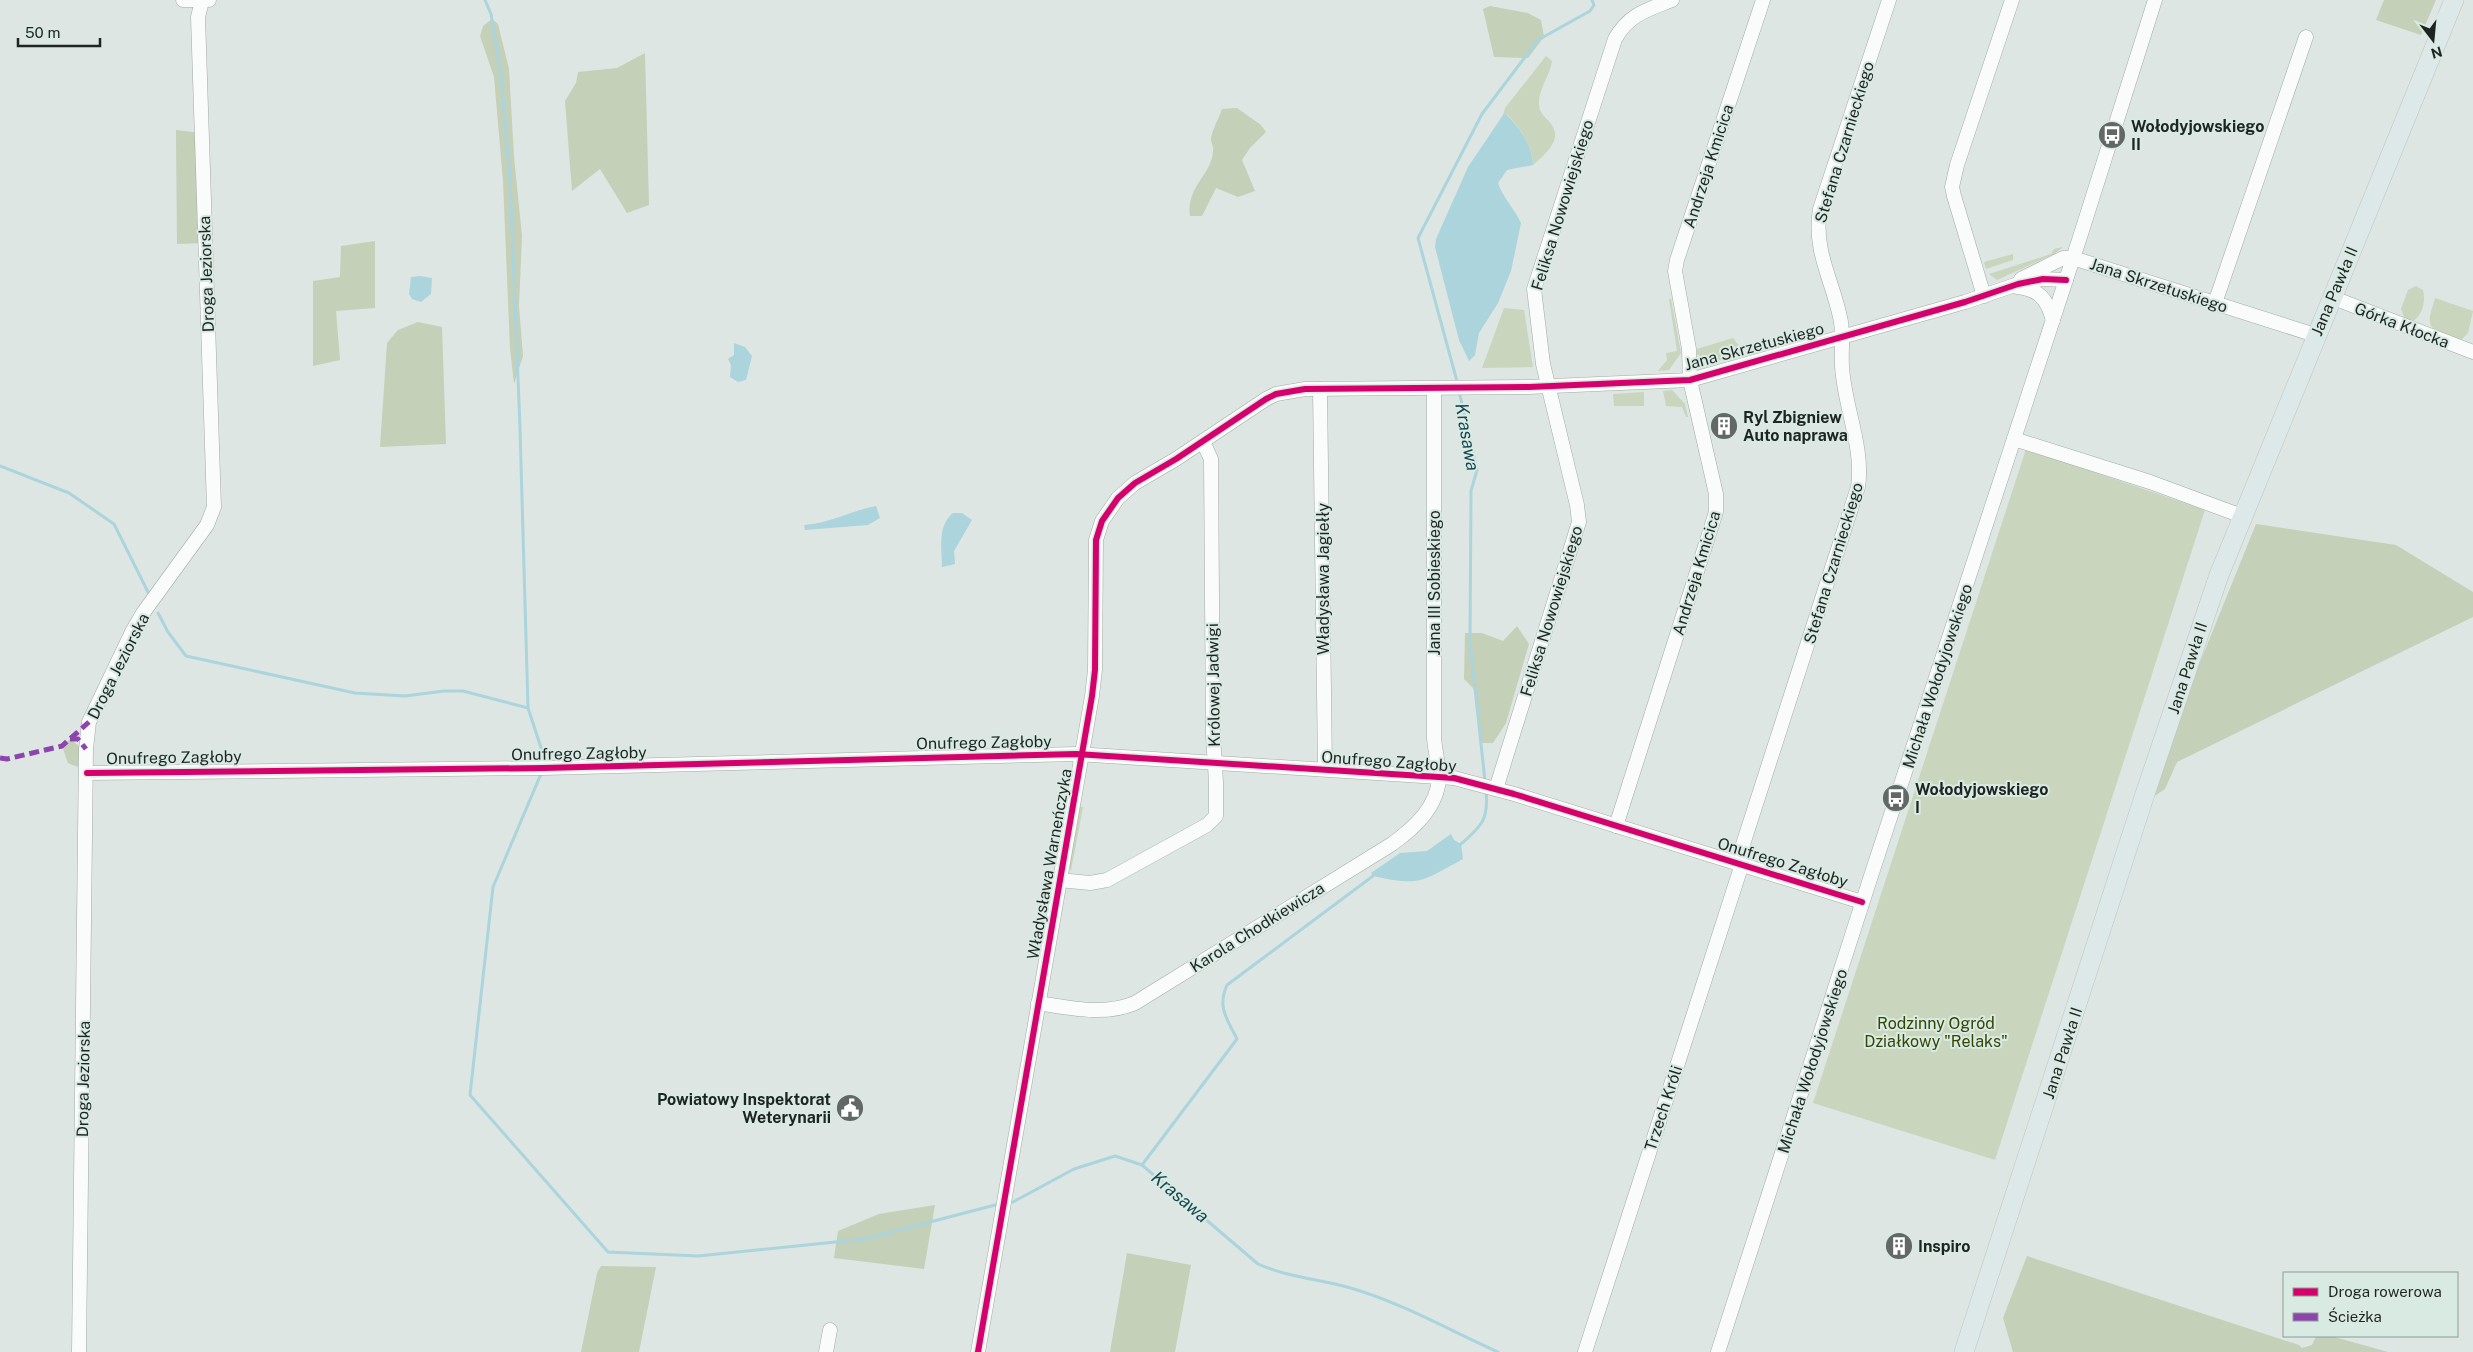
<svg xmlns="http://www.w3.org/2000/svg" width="2473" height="1352" font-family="'Public Sans',sans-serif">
  <rect width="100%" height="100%" fill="#dde6e2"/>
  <g fill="#c9d5bd">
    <path d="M1546,56L1552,61C1550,77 1538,88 1539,105C1540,115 1546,117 1551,124C1564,140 1543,156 1533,165C1532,143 1520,129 1507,114L1503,115L1505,108Z"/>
    <path d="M2063,247L2054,254L1997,280L1989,274L2051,254L2054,249Z"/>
    <path d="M2013,254V260L1986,269L1984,262Z"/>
    <path d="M2416,286L2423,290C2426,302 2422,317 2411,322L2405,320L2401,309L2408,290Z"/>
    <path d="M2435,298L2473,311L2468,333L2461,340C2456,339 2451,337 2445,335C2423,327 2430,317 2435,298Z"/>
    <path d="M1669,299H1671L1681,353L1669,370L1658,371L1667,360L1666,353L1677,351Z"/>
    <path d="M1504,308L1524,310L1533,367L1482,368Z"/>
    <path d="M1733,338L1739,346L1742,354L1710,363L1697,354V349Z"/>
    <path d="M1672,390L1685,404L1688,417H1686L1682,407L1666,406L1663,391Z"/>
    <path d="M1644,392V406H1614L1613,394Z"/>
    <path d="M2026,449L2205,510L1995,1160L1813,1103Z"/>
    <path d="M1078,807H1083L1071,871L1069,865Z"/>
  </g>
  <g fill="#c4d0b7">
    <path d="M2384,0H2436L2421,35L2376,20Z"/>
    <path d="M1490,6L1528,13L1541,20L1544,37L1528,58L1494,57L1483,9Z"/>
    <path d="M492,19L498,24L509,69L514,157L522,236L519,306L523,356L514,384L510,348L503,181L494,77L480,36L483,26Z"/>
    <path d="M645,53L649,205L627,213L600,169L572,191L565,101L576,83L578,72L617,68Z"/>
    <path d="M1237,108L1261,125L1266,132L1250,148L1242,160L1255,191L1238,197L1216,188L1202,216H1190C1186,186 1212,175 1213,151C1214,147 1211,143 1211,139C1212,130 1219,118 1222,109Z"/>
    <path d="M176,130L202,133L205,243L177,244Z"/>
    <path d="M375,241V308L336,311L340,360L313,366V281L340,277L341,246Z"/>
    <path d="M418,322L442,327L446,444L380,447L387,343L398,330Z"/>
    <path d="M2256,524L2396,545L2473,592V617L2177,762L2165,789L2150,799L2167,744Z"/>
    <path d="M1517,626L1529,644L1506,723L1493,743H1481L1475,690L1464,679L1465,633H1482L1503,641Z"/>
    <path d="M70,739L80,747L78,767L68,763L62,746Z"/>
    <path d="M935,1205L924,1269L834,1258L838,1231L879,1214Z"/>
    <path d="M1127,1253L1191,1265L1175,1352H1110Z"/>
    <path d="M2027,1256L2299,1345L2302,1348L2312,1345L2316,1336H2331L2388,1352H2013L2003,1318Z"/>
    <path d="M601,1266L656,1267L639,1352H581L597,1273Z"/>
  </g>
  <g fill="#abd4dc">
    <path d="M1506,114C1520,129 1532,143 1533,165L1507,170L1498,183C1503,198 1514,208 1521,223L1511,271L1498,303L1479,333L1475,355L1469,361L1459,340L1435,247L1436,239L1468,167L1503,115Z"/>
    <path d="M420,276L432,278L431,294L421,302L412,299L409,294L411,277Z"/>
    <path d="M734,343L745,347L752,356L746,380L738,382L730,377L731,365L728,359L734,355Z"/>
    <path d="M876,506L880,518L868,525L805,530L804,525C831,523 850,511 876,506Z"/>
    <path d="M953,513H962L972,520L954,551L955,564L942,567C942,548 937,526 953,513Z"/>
    <path d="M1451,834L1454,840L1461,844L1463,859C1422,881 1421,887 1373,876L1371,873L1400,853L1427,851Z"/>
  </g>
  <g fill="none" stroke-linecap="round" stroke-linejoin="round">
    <g stroke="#abd4dc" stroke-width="3">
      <path d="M485,0L491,14L501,75L510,178L520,428L528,708"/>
      <path d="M1458,385L1418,238L1482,114L1538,40L1590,11L1594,5L1592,0"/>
      <path d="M1459,391L1477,470L1471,491L1470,642L1485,781"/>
      <path d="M0,466L69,493L114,524L150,596"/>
      <path d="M158,613L168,632L186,656L355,693L405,696L444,691H463L528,708L545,760"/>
      <path d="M541,774L493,887L470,1095L608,1252L698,1256L865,1239L995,1205"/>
      <path d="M1461,844C1482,826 1489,819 1486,790"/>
      <path d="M1373,876L1227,985C1217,1007 1227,1019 1237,1039L1142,1165L1258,1264C1287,1277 1317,1279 1347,1287C1398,1301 1449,1330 1498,1352"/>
      <path d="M1013,1202L1074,1169L1115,1156L1142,1165"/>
    </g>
    <defs>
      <g id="minor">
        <path d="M183,0H209"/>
        <path d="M2021,279L2063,258H2073L2315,335"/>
        <path d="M2017,287C2039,289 2047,299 2053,320"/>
        <path d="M1984,296L1954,196L1952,187L1957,165L2012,0"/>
        <path d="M2331,297L2473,352"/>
        <path d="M2215,303L2306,37"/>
        <path d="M1320,389L1325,769"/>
        <path d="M2014,439L2150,482L2242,516"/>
        <path d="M87,773L544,768L1076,754L1454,778L1514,794L1862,902"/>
        <path d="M1496,789L1579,522L1577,505L1543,364L1534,289L1615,39C1629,14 1647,10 1672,0"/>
        <path d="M1616,826L1716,512V494L1690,380L1689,349L1675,271L1677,260L1763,0"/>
        <path d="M1737,863L1858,487C1864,447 1844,406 1842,366C1841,349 1844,333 1840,317C1832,279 1813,250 1820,209L1889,0"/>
        <path d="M1059,880L1090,883L1107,880L1207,825L1216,816V782L1213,736L1211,459L1203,442"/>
        <path d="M1038,1003C1070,1008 1105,1016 1135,1003L1392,844C1414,828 1438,807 1439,777C1439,764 1435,751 1434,738V389"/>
        <path d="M79,1352L86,749L89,722L132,632L143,613L207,525L214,507L198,17L202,1"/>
        <path d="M826,1352L830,1330"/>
        <path d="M978,1352L1092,696L1095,670L1096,540L1102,521L1118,498L1135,483L1176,459L1266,399L1276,394L1305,389L1529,387L1690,380L1965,302L2018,284L2043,279L2066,280"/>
        <path d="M1585,1352L1742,864"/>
        <path d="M1718,1352L1870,879L2080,237L2155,0"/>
      </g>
      <path id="major" d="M1964,1352L2144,797L2219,575L2454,0"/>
    </defs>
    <use href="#minor" stroke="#a3aaa7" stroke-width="15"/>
    <use href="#major" stroke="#bec2c0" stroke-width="20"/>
    <use href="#minor" stroke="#fafbfb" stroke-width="14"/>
    <use href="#major" stroke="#dde9e8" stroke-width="19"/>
    <g stroke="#8e44ad" stroke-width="5" stroke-dasharray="10 5" stroke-linecap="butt">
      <path d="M70,739H78L86,749"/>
      <path d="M0,758L7,759L62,746L89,722"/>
    </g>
    <defs>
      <g id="cycleway">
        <path d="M87,773L544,768L1076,754L1454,778L1514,794L1862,902"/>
        <path d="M978,1352L1092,696L1095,670L1096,540L1102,521L1118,498L1135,483L1176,459L1266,399L1276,394L1305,389L1529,387L1690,380L1965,302L2018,284L2043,279L2066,280"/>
      </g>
    </defs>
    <use href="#cycleway" stroke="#d9eae3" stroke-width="9"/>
    <use href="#cycleway" stroke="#d6006c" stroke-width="6"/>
  </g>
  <defs>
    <symbol id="bus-disc" viewBox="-11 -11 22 22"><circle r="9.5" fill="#616865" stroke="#d9eae3"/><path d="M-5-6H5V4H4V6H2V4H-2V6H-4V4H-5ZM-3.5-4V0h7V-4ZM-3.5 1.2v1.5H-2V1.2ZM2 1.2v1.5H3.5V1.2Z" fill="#fff"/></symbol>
    <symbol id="building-disc" viewBox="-11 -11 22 22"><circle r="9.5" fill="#616865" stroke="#d9eae3"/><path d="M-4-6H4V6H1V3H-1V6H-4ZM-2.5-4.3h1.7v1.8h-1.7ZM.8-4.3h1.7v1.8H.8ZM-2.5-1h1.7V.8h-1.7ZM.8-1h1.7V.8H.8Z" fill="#fff"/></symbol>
    <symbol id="civic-disc" viewBox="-11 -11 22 22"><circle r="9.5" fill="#616865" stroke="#d9eae3"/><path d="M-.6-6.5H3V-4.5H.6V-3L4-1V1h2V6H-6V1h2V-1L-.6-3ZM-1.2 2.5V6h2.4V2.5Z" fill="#fff"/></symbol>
  </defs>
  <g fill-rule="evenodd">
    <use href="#bus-disc" x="2096" y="119" width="32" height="32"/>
    <use href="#building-disc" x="1708" y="410" width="32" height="32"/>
    <use href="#bus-disc" x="1880" y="782" width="32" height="32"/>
    <use href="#civic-disc" x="834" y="1092" width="32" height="32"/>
    <use href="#building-disc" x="1883" y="1230" width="32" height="32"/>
  </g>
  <g text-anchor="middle" stroke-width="4" stroke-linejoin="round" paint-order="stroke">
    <g font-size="16" font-weight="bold" fill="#1e2422" stroke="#d9eae3" text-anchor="start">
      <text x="2131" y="132">Wołodyjowskiego<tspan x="2131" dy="18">II</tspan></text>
      <text x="1743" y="423">Ryl Zbigniew<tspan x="1743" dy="18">Auto naprawa</tspan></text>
      <text x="1915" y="795">Wołodyjowskiego<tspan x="1915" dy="18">I</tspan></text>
      <text x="831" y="1105" text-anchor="end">Powiatowy Inspektorat<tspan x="831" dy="18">Weterynarii</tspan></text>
      <text x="1918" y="1252">Inspiro</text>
    </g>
    <g font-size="16" fill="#1e2422" stroke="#d9eae3">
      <text transform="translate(1844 142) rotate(-73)" y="6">Stefana Czarnieckiego</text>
      <text transform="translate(1708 166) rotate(-72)" y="6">Andrzeja Kmicica</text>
      <text transform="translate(1562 205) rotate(-73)" y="6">Feliksa Nowowiejskiego</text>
      <text transform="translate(206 274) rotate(-92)" y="6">Droga Jeziorska</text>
      <text transform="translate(2159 285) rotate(18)" y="6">Jana Skrzetuskiego</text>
      <text transform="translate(2334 291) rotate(-67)" y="6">Jana Pawła II</text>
      <text transform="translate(2402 325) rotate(21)" y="6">Górka Kłocka</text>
      <text transform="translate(1754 346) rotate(-15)" y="6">Jana Skrzetuskiego</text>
      <text transform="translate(1833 563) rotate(-73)" y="6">Stefana Czarnieckiego</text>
      <text transform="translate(1696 573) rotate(-73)" y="6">Andrzeja Kmicica</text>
      <text transform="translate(1323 579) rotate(-90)" y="6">Władysława Jagiełły</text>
      <text transform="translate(1434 583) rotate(-90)" y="6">Jana III Sobieskiego</text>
      <text transform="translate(1551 611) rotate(-73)" y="6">Feliksa Nowowiejskiego</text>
      <text transform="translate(118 666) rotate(-63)" y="6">Droga Jeziorska</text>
      <text transform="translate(2187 668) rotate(-72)" y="6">Jana Pawła II</text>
      <text transform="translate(1937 676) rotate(-72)" y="6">Michała Wołodyjowskiego</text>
      <text transform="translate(1213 685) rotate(-91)" y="6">Królowej Jadwigi</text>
      <text transform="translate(984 742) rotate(-1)" y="6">Onufrego Zagłoby</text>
      <text transform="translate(579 753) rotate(-1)" y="6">Onufrego Zagłoby</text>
      <text transform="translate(174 757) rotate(-1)" y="6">Onufrego Zagłoby</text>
      <text transform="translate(1389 761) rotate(4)" y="6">Onufrego Zagłoby</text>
      <text transform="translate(1783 862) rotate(17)" y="6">Onufrego Zagłoby</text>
      <text transform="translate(1049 864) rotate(-80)" y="6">Władysława Warneńczyka</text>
      <text transform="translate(1257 927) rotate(-32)" y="6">Karola Chodkiewicza</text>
      <text transform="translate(2062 1053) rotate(-72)" y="6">Jana Pawła II</text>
      <text transform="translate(1812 1061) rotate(-72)" y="6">Michała Wołodyjowskiego</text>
      <text transform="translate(83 1079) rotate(-89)" y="6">Droga Jeziorska</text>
      <text transform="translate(1663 1108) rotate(-72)" y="6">Trzech Króli</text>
    </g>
    <g font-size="16" fill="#344500" stroke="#d9eae3">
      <text x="1936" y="1029">Rodzinny Ogród<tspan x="1936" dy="18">Działkowy "Relaks"</tspan></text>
    </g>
    <g font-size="18" font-style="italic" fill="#164751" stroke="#d9eae3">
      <text transform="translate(1467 437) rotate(80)" y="6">Krasawa</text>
      <text transform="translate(1180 1197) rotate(40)" y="6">Krasawa</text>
    </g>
  </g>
  <rect x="2283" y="1272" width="175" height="65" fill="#d9eae3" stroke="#8e9b96"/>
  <rect x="2293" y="1288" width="25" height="8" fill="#d6006c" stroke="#8e9b96"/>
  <text x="2328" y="1297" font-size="15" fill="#1e2422">Droga rowerowa</text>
  <rect x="2293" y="1313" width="25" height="8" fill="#8e44ad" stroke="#8e9b96"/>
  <text x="2328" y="1322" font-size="15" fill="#1e2422">Ścieżka</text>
  <g transform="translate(2433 40) rotate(164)" stroke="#d9eae3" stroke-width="4" paint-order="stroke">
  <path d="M0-4L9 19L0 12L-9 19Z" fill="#1e2422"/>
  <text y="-8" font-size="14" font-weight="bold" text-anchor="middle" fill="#1e2422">N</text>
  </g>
  <path d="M18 38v8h82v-8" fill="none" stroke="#1e2422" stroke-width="2.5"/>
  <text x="25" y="38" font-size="15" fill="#1e2422" stroke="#d9eae3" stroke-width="4" paint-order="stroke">50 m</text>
</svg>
